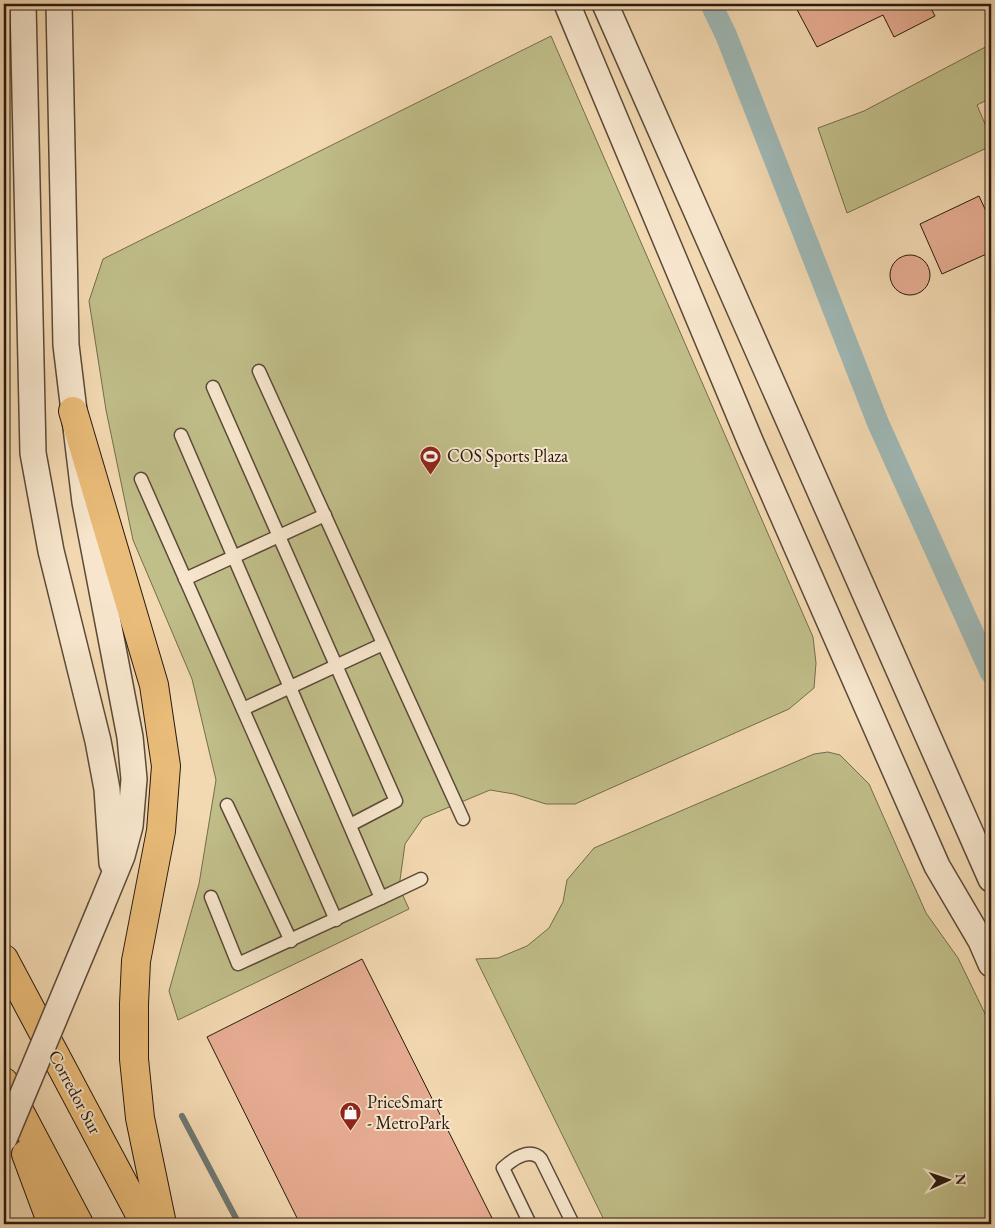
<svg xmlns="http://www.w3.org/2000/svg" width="995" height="1228" font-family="'EB Garamond',serif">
  <rect width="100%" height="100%" fill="#f3d9b2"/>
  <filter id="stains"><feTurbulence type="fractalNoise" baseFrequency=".004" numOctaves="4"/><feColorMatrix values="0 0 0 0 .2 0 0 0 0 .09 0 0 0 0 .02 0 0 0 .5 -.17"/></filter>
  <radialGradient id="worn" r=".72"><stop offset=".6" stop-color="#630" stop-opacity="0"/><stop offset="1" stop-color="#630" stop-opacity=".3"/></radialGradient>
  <g fill="#c0be89" stroke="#746c4c">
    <path d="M551,36L813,637L816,663L814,688L789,709L575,804H546L514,794L490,790L423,818L405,844L399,887L409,909L178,1020L169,991L199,884L216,780L192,679L133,540L106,410L89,301L103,259Z"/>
    <path d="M991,44V98L977,105L991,138V146L847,213L818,128L864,111Z"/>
    <path d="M828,752L840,755L869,784L926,913L958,958L991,1026V1224H606L476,959L498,958L527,946L549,928L563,902L567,880L594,848L814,754Z"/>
  </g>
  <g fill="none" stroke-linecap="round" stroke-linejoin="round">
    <path stroke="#6f7974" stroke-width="6" d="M182,1116L239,1224"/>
    <path stroke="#9eb8b6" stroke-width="22" d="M711,4L726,35L878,423L991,673"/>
  </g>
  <g fill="#e7ad93" stroke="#281a10">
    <path d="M794,4H929L935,16L894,37L883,15L817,47Z"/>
    <path d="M979,196L991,222V252L942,274L920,224Z"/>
    <circle cx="910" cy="275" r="20"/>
    <path d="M362,959L495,1224H300L207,1037Z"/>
  </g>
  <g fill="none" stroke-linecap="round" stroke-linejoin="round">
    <defs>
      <g id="lane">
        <path d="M259,371L463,819"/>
        <path d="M213,387L396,801L350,825"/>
        <path d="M181,435L381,898L238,964L211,897"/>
        <path d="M141,479L336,920"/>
        <path d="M185,579L325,515"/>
        <path d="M243,709L383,644"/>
        <path d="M227,805L291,941"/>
        <path d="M381,898L421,879"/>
        <path d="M530,1224L503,1168C513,1159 530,1147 541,1159L573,1224"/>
      </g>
      <g id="street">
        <path d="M23,4L33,453L51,551L98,741L107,789L112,863"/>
        <path d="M59,4L66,345L85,502L130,737L134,779L130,826L122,856L101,907"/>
        <path d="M567,4L751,443L937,866L981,941L991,964"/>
        <path d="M605,4L991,879"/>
      </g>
      <g id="highway">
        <path d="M73,411L154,685L166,766L161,831L136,961L134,1004V1059L140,1118L162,1224"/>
        <path d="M4,959L145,1224"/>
        <path d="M4,1082L79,1224"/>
        <path d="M26,1154L52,1224"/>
      </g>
    </defs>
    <use href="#lane" stroke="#5b4a38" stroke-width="15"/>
    <use href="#street" stroke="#5b4a38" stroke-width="28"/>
    <use href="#highway" stroke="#281a10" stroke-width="30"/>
    <use href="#lane" stroke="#f7e6cd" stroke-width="12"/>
    <use href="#street" stroke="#f7e6cd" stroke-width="25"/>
    <use href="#highway" stroke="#eabc79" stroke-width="28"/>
    <defs>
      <path id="street-bridge" d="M4,1139L101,907"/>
    </defs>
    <use href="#street-bridge" stroke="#5b4a38" stroke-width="28" stroke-linecap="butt"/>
    <use href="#street-bridge" stroke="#f7e6cd" stroke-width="25"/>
  </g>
  <defs>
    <symbol id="stadium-pin" viewBox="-11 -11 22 30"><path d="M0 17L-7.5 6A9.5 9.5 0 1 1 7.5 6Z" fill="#8f2418" stroke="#f7e6cd"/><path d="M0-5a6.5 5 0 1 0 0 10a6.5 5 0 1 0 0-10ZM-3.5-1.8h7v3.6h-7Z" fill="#fff"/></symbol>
    <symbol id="shop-pin" viewBox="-11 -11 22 30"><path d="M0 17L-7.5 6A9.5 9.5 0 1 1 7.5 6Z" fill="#8f2418" stroke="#f7e6cd"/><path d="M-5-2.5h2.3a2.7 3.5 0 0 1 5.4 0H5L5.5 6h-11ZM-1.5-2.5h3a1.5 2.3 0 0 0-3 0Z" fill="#fff"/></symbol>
  </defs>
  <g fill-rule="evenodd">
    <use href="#stadium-pin" x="418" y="444" width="25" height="34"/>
    <use href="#shop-pin" x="338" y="1100" width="25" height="34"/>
  </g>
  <g text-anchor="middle" stroke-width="4" stroke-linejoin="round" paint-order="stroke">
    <g font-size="18" fill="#281a10" stroke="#f7e6cd" text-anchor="start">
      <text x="447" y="462">COS Sports Plaza</text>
      <text x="367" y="1108">PriceSmart<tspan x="367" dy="21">- MetroPark</tspan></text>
    </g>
    <g font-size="18" fill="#281a10" stroke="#f7e6cd">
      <text transform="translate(75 1092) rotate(62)" y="6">Corredor Sur</text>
    </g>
  </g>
  <rect width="995" height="1228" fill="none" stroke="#f3d9b2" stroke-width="20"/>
  <rect x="5" y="5" width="985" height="1218" fill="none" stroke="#281a10" stroke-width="2.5"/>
  <rect x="10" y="10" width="975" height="1208" fill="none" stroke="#281a10"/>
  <g transform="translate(948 1180) rotate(87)" stroke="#f7e6cd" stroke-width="4" paint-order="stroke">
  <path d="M0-4L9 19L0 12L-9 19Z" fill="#281a10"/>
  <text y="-8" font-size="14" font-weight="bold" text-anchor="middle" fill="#281a10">N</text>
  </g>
  <rect width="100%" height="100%" filter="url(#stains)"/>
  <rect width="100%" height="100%" fill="url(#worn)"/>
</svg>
